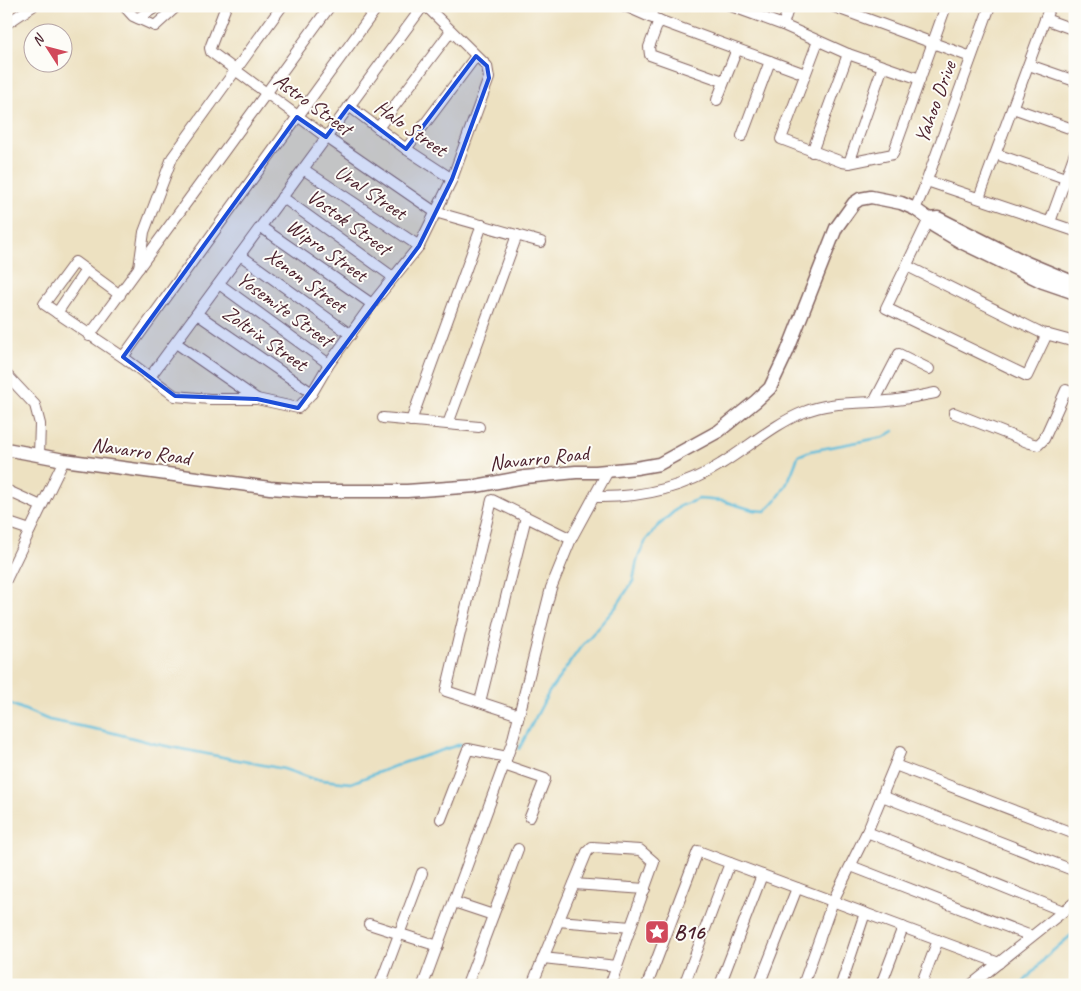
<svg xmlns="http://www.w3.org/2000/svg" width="1081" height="991" font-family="Caveat,sans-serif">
  <rect width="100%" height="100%" fill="#fdfcf7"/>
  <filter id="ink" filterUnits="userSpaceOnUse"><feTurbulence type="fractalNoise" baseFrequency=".02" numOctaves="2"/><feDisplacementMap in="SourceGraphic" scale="10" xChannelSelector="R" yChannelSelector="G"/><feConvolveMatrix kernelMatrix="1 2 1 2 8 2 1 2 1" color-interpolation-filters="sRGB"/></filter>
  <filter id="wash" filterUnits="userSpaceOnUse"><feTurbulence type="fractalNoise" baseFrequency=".0096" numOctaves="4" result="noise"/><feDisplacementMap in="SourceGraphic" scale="20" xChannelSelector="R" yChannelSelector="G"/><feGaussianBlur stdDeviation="1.12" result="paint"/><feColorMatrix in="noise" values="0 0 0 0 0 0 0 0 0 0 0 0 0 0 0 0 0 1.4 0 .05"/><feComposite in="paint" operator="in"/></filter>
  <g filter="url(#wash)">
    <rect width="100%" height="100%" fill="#ede1c1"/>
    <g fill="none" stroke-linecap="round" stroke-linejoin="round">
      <g stroke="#5ebddc" stroke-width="2.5">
        <path d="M6,702L49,720L110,732L156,744L284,769L313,779L351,783L400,764L461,744"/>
        <path d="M519,749L549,692L580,648L616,607L633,581L637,560L646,540L658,526L680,506L699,499L723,501L753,510L765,511C783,496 791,477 798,456L810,451L884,437L894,431"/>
        <path d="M1021,985L1048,955L1075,932"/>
      </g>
    </g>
  </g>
  <g filter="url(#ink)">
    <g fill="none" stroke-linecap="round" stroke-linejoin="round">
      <defs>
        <g id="minor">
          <path d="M124,6L133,16L155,26L177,6"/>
          <path d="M226,6L210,48L211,52L326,137L435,212L541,242"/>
          <path d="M625,6L650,17L805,74"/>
          <path d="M731,6L783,25L848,54L920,79"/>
          <path d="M832,6L971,57"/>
          <path d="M650,17L654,6"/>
          <path d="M138,18L158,6"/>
          <path d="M1045,19L1075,30"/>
          <path d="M659,20L649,47L650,55L723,81"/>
          <path d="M6,24L33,6"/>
          <path d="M783,25L789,6"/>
          <path d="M818,41L781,139L842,162L849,163L893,154L946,6"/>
          <path d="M1029,65L1075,81"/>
          <path d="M717,100L737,49"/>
          <path d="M349,106L406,149L452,179"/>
          <path d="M1013,108L1075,130"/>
          <path d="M378,128L451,31"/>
          <path d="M742,136L770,61"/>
          <path d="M406,149L476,56"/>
          <path d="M812,152L848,54"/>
          <path d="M996,154L1065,178"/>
          <path d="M849,163L883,66"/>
          <path d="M303,169L419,246"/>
          <path d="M927,181L1075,231"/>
          <path d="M282,197L393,277"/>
          <path d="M979,198L1050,6"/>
          <path d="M915,209L923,191L990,6"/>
          <path d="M929,219L886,308L1027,376L1047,334"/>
          <path d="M1050,222L1075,153"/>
          <path d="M261,227L372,304"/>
          <path d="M240,255L351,335"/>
          <path d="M907,266L1042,333L1075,342"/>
          <path d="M139,268L144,232L172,158L282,6"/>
          <path d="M219,284L329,364"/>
          <path d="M120,295L75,262L44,304L123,357L175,396L210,399H257L298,408L312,393L329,364L372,304L419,246L452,179L489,78L487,66L426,6"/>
          <path d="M57,313L86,270"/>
          <path d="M197,314L312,393"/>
          <path d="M89,336L330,6"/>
          <path d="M176,343L257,399"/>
          <path d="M123,357L378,6"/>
          <path d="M6,374L35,405L40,424L39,455"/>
          <path d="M150,377L423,6"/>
          <path d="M874,402L899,354L929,369"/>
          <path d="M954,413L1030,443L1038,445L1044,439L1066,390L1075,394"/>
          <path d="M383,418L479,427"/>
          <path d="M411,421L482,225"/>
          <path d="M448,424L517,235"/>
          <path d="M6,490L41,506"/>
          <path d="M594,497C639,498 682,489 721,464C749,447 774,424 804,412C831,401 859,404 887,401C903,400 919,396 935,393"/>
          <path d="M6,522L30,530"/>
          <path d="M6,580L64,460"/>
          <path d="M480,702L526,517"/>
          <path d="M519,715L446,691L492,500L571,539"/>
          <path d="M504,765L545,779L530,817"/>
          <path d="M895,765L1075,834"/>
          <path d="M882,796L1075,871"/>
          <path d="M441,819L468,749L507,757"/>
          <path d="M867,832L1063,911"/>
          <path d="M851,866L1031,936"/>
          <path d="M574,884L645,889"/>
          <path d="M454,902L493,915"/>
          <path d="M558,921L631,927"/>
          <path d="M369,924L438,946"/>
          <path d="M543,958L617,966"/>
          <path d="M380,985L422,873"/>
          <path d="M423,985L512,743L551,588L571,539L608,471"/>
          <path d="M467,985L518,849"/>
          <path d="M532,985L587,852L592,847L640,850L654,862L610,985"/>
          <path d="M647,985L698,851L999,963"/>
          <path d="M684,985L730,863"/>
          <path d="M720,985L762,875"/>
          <path d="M759,985L797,888"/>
          <path d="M803,985L833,901L867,832L900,752"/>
          <path d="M841,985L865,913"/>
          <path d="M881,985L903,927"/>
          <path d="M921,985L938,940"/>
          <path d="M971,985L1075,902"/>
        </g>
        <g id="tertiary">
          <path d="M929,219L938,218L1027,263L1075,283"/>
          <path d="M6,449L64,460L270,488L312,491H407L476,486L525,477L576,472H596L636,468L659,464L719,431L756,401L770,388L787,352L836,228L854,203L860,199L871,197L901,203L915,209L929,219L934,226L961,242L1043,282L1075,293"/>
        </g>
      </defs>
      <use href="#minor" stroke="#836360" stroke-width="12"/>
      <use href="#tertiary" stroke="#836360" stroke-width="15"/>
      <use href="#minor" stroke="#fff" stroke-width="10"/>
      <use href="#tertiary" stroke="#fff" stroke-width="12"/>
    </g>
  </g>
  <path fill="#1d4ed8" fill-opacity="0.2" stroke="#1d4ed8" stroke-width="4" stroke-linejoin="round" d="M476,56L487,66L489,78L452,179L419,246L298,408L257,399L175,396L123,357L297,117L326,137L349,106L406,149Z"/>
  <defs>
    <symbol id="sight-square" viewBox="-11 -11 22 22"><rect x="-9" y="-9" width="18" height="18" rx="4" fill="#d1495b" stroke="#fdfcf7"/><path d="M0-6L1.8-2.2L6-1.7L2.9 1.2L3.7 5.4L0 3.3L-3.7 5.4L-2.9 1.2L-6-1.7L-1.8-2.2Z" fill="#fff"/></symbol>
  </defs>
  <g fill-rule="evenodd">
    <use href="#sight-square" x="643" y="918" width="28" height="28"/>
  </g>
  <g text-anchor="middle" stroke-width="4" stroke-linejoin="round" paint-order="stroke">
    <g font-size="21" fill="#4a1f2b" stroke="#fdfcf7">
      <text transform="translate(935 102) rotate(-70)" y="7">Yahoo Drive</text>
      <text transform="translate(313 104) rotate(36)" y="7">Astro Street</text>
      <text transform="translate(411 128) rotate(35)" y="7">Halo Street</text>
      <text transform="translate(371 192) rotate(34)" y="7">Ural Street</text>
      <text transform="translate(349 222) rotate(36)" y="7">Vostok Street</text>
      <text transform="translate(327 250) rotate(35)" y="7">Wipro Street</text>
      <text transform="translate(306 280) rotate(36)" y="7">Xenon Street</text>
      <text transform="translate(285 309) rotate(36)" y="7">Yosemite Street</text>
      <text transform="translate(265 338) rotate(35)" y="7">Zoltrix Street</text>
      <text transform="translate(141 451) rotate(8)" y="7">Navarro Road</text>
      <text transform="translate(539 458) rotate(-6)" y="7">Navarro Road</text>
    </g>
    <g font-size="21" font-weight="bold" fill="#4a1f2b" stroke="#fdfcf7" text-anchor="start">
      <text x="674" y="939">B16</text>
    </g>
  </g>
  <rect width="1081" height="991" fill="none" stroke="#fdfcf7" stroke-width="25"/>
  <g transform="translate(48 48) rotate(306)"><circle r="24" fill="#fdfcf7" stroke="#b5a4a5"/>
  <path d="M0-4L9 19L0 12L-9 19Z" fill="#d1495b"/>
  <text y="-8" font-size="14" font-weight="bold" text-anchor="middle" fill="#4a1f2b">N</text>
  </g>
</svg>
